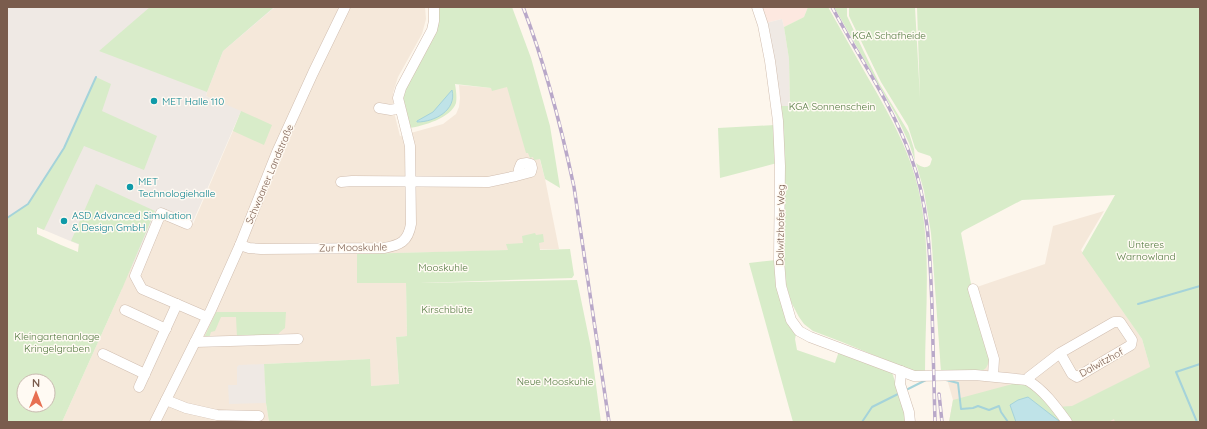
<svg xmlns="http://www.w3.org/2000/svg" width="1207" height="429" font-family="Quicksand,sans-serif">
  <rect width="100%" height="100%" fill="#fdf6ec"/>
  <g fill="#f5e8da">
    <path d="M275,7H425L426,19L422,34L398,77L393,93V108L400,136L443,124L456,114L459,107L460,98L459,85L491,88L510,78L527,111L545,179L559,249L357,254L406,282L407,336L396,337L399,385L370,386V359L264,364L266,403L269,422H62L122,289L78,252L79,244L158,209L193,224L241,112L206,96L207,92L223,51Z"/>
    <path d="M1104,211L1081,250L1142,339L1153,377L1139,422H949L953,400L945,372L941,371L938,318L971,289L1045,264L1053,226Z"/>
  </g>
  <path fill="#fde8e0" d="M760,7H808L804,17L784,27L782,19L766,23Z"/>
  <g fill="#efe9e4">
    <path d="M7,7H275L223,51L207,92L206,96L241,111L192,224L158,209L132,267L37,227L7,232Z"/>
    <path d="M782,19L784,27L789,59L790,106H780L766,23Z"/>
    <path d="M264,364L266,403L229,404L228,385H237V367L239,365Z"/>
  </g>
  <g fill="#d8ecc9" fill-rule="evenodd">
    <path d="M150,7H274L223,51L207,92L99,51Z"/>
    <path d="M439,7H512L531,58L550,126L560,188L545,179L540,159L534,160L533,157L530,158L528,153H526L507,87L492,91L491,88L455,84C456,90 457,97 456,103C451,118 423,126 410,128L402,99L403,94L439,23Z"/>
    <path d="M808,7H828C841,30 854,53 867,76C888,112 910,150 919,192C932,251 925,313 925,373H917L842,342L813,331L804,324L799,317L791,302L784,277V219L780,106H790L789,59L784,27L804,17Z"/>
    <path d="M834,7H847V16L863,50L879,83L909,133L914,149L915,161L909,143L896,115Z"/>
    <path d="M849,7H915L920,98L917,7H1200V422H1115L1114,419L1108,422H1059L1028,397L1016,422H949L953,400L1027,380L1056,407L1072,406L1150,367L1142,339L1082,253L1115,195L1022,200L963,231L961,233L972,289L990,360L986,368L982,371H941L931,233L924,191L916,163C921,167 925,169 930,165L932,159L930,156L918,152L915,148L908,126L881,82L849,16Z"/>
    <path d="M96,77L111,84L102,111L157,136L144,170L84,146L44,230L37,227V234L61,245L78,252L79,244L71,241L96,184L155,211L122,289L62,422H7V218L28,204L64,148ZM24,381H48V405H24Z"/>
    <path d="M241,111L272,125L264,145L233,131Z"/>
    <path d="M775,125L777,163L720,178L718,128Z"/>
    <path d="M535,233L536,235L543,234L544,242L539,243L540,250L570,249L574,275L572,278L420,283L577,280L591,348L601,422H269L266,403L264,364L370,359L371,386L399,384L396,337L407,336L406,283H357V254L508,250L506,244L523,243L522,236Z"/>
    <path d="M776,260L796,334L795,339L797,350L835,363L839,351L890,369L893,375L907,422H793L749,263Z"/>
    <path d="M216,312H286L285,328L279,333L278,336L237,337L236,317H221L215,331L211,332L209,338L203,340Z"/>
  </g>
  <g fill="#bfe3e8" stroke="#a5d3da">
    <path d="M452,90C457,110 435,122 417,122V121L433,112Z"/>
    <path d="M1028,397L1059,421V422H1016L1010,405L1018,400Z"/>
  </g>
  <g fill="none" stroke-linecap="round" stroke-linejoin="round">
    <g stroke="#a5d3da" stroke-width="2">
      <path d="M7,218L28,204L64,148L96,77"/>
      <path d="M1138,304L1200,286"/>
      <path d="M946,380L958,383L961,409L973,408L978,406L989,410L999,406L1001,412L1008,422"/>
      <path d="M908,389L926,380"/>
      <path d="M862,422L872,407L898,394"/>
      <path d="M1197,422L1176,372L1200,364"/>
    </g>
    <defs>
      <g id="minor">
        <path d="M757,7L763,25L770,61L778,121L780,166L779,260L781,286L791,320L799,331L810,337L914,376L975,375L1027,380C1044,390 1056,407 1067,422"/>
        <path d="M379,108L391,110L400,108"/>
        <path d="M341,182L352,181L488,182L516,176L531,172L532,168L531,164L527,163L521,164L519,169V175"/>
        <path d="M187,224L161,213L135,276L142,289L207,317"/>
        <path d="M240,245L249,248L261,249L384,248C400,245 408,242 411,224L410,146L398,98L401,88L432,30L434,21V7"/>
        <path d="M973,289L994,359L993,376"/>
        <path d="M125,310L166,329"/>
        <path d="M195,342L298,339"/>
        <path d="M103,354L145,374"/>
        <path d="M901,371L900,384L909,412L910,422"/>
        <path d="M1027,380L1029,377L1060,353L1114,322H1120L1132,340L1131,345L1077,377L1072,374L1060,353"/>
        <path d="M139,387L177,304"/>
        <path d="M166,400L186,408L217,415L259,416"/>
        <path d="M155,422L211,310L240,245L277,152L313,73L345,7"/>
      </g>
    </defs>
    <use href="#minor" stroke="#d1beb0" stroke-width="11"/>
    <use href="#minor" stroke="#fff" stroke-width="10"/>
    <defs>
      <g id="rail">
        <path d="M523,7C546,66 561,126 574,187L609,422"/>
        <path d="M832,7C858,56 892,104 911,157C929,205 930,256 932,307C933,345 934,384 935,422"/>
        <path d="M939,394L942,422"/>
      </g>
    </defs>
    <use href="#rail" stroke="#b9a8c9" stroke-width="3.5"/>
    <use href="#rail" stroke="#fffaf3" stroke-width="2" stroke-dasharray="6" stroke-linecap="butt"/>
  </g>
  <g fill="#0f9aa8" stroke="#fffaf3" stroke-width="1.5">
    <circle cx="154" cy="101" r="4"/>
    <circle cx="130" cy="187" r="4"/>
    <circle cx="64" cy="221" r="4"/>
  </g>
  <g text-anchor="middle" stroke-width="3" stroke-linejoin="round" paint-order="stroke">
    <g font-size="10" fill="#537a41" stroke="#fffaf3">
      <text x="889" y="39">KGA Schafheide</text>
      <text x="832" y="110">KGA Sonnenschein</text>
      <text x="1146" y="248">Unteres<tspan x="1146" dy="12">Warnowland</tspan></text>
      <text x="443" y="271">Mooskuhle</text>
      <text x="447" y="313">Kirschblüte</text>
      <text x="57" y="340">Kleingartenanlage<tspan x="57" dy="12">Kringelgraben</tspan></text>
      <text x="555" y="385">Neue Mooskuhle</text>
    </g>
    <g font-size="10" fill="#0d838f" stroke="#fffaf3" text-anchor="start">
      <text x="162" y="105">MET Halle 110</text>
      <text x="138" y="185">MET<tspan x="138" dy="12">Technologiehalle</tspan></text>
      <text x="72" y="219">ASD Advanced Simulation<tspan x="72" dy="12">&amp; Design GmbH</tspan></text>
    </g>
    <g font-size="10" fill="#7a5c4d" stroke="#fffaf3">
      <text transform="translate(269 174) rotate(-67)" y="4">Schwaaner Landstraße</text>
      <text transform="translate(780 225) rotate(-89)" y="4">Dalwitzhofer Weg</text>
      <text transform="translate(353 247) rotate(-1)" y="4">Zur Mooskuhle</text>
      <text transform="translate(1101 362) rotate(-29)" y="4">Dalwitzhof</text>
    </g>
  </g>
  <rect width="1207" height="429" fill="none" stroke="#7a5c4d" stroke-width="16"/>
  <g transform="translate(36 393)"><circle r="19" fill="#fffaf3" stroke="#cabbb1"/>
  <path d="M0-3L7 15L0 10L-7 15Z" fill="#e76f51"/>
  <text y="-6" font-size="11" font-weight="bold" text-anchor="middle" fill="#7a5c4d">N</text>
  </g>
</svg>
